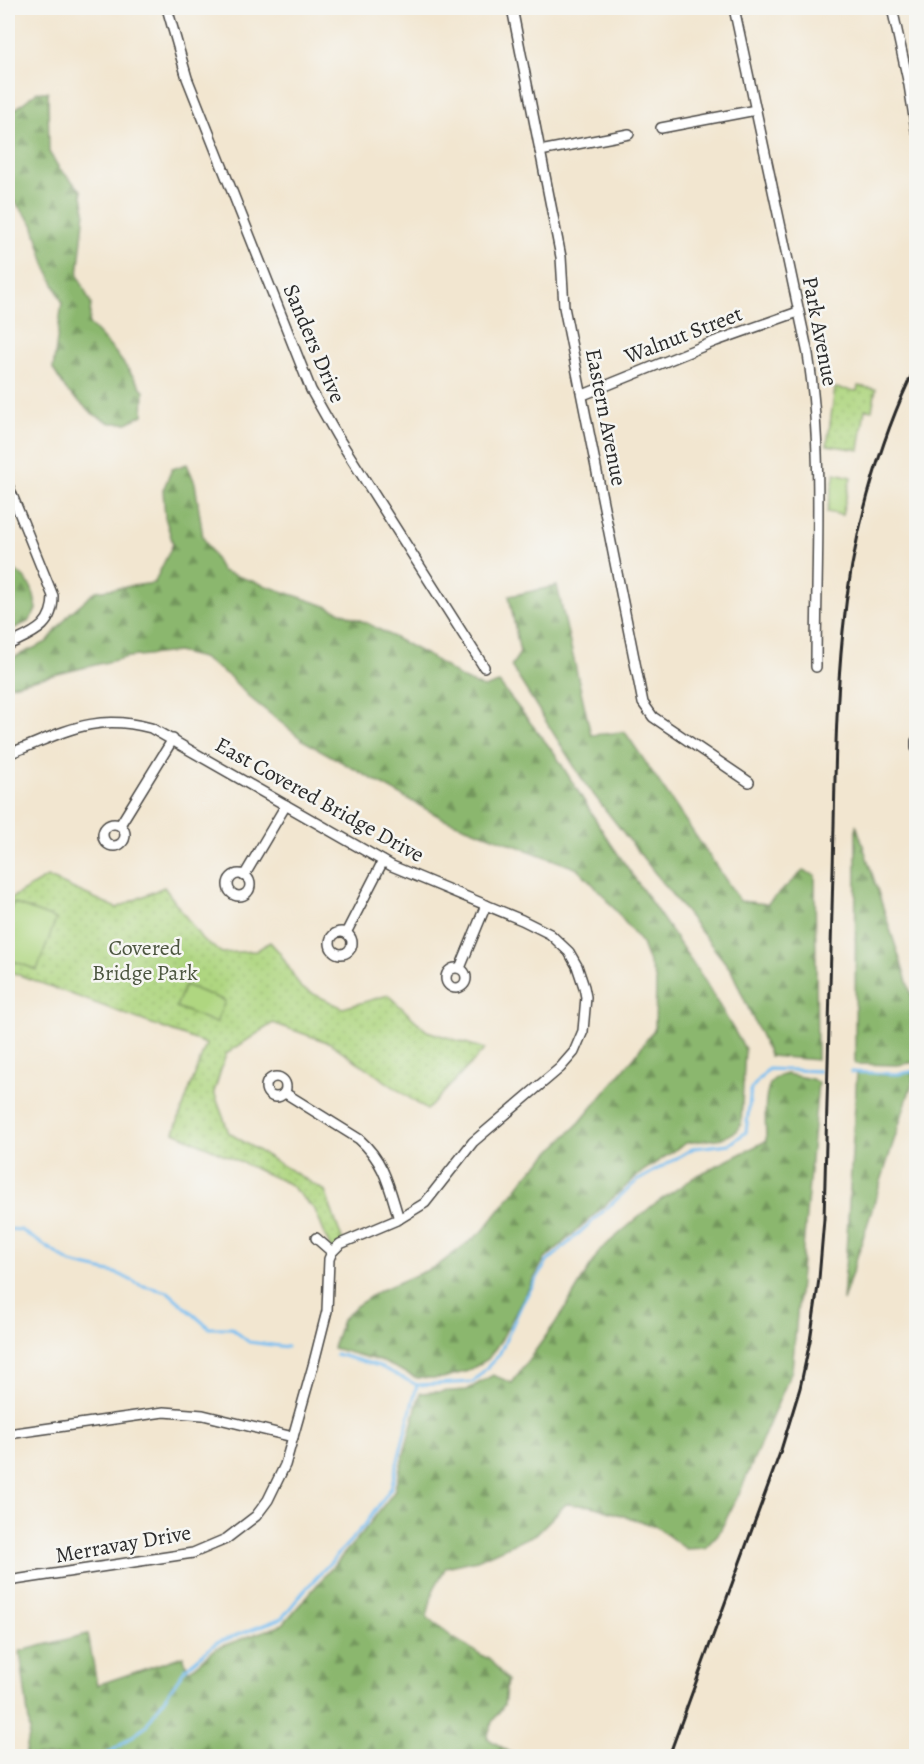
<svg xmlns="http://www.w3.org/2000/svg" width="924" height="1764" font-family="Alegreya,serif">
  <defs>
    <pattern id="forest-firs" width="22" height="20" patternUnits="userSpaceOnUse" patternTransform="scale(1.5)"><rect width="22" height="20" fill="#8bb76e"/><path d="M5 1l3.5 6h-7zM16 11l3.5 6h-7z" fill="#72955b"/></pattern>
    <pattern id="park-dots" width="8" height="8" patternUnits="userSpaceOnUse" patternTransform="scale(1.5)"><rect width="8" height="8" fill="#afd680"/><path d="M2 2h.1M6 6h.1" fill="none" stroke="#97b86f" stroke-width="1.8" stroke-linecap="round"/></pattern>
  </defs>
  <rect width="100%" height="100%" fill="#f6f6f2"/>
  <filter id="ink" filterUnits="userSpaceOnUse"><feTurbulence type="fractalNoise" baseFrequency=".0167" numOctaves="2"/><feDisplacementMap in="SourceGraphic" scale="12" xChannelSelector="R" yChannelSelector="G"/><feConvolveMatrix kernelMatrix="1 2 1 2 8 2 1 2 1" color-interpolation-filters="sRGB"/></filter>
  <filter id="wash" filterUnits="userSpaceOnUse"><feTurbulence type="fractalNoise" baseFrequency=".008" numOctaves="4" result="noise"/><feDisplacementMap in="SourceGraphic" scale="24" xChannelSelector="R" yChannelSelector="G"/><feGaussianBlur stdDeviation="1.35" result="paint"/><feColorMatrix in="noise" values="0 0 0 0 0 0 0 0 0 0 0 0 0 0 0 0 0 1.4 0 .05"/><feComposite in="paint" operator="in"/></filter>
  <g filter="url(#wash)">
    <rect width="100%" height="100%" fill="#f2e6d0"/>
    <g fill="url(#forest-firs)" stroke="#5b714c" stroke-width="1.5">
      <path d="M37,92H48L49,152L59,168L81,190L85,211L78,275L91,304L89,324L115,352L144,391L143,415L127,423H110L93,414L66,390L53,369L62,302L45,264L33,224L14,201L8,204V137L12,112Z"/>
      <path d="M187,464L195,483L203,537L222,571L329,607L369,624L432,658L463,679L484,688L499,683L555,754L605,835L703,978L745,1049L741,1124L737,1131L723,1138L686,1143L643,1171L544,1260L501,1340L488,1359L468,1371L443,1378H417L383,1362L333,1348L342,1320L356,1306L379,1291L437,1266L483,1231L528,1174L580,1122L635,1056L655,1028L656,981L642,944L605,897L578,869L442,818L304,741L249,697L230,677L202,658L177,652L128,657L8,686V660L47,642L70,613L96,591L154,583L173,544L165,517L163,490L172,469Z"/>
      <path d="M8,565C27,578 35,586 36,610L28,622L8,631Z"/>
      <path d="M557,586L591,735L625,732L740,901L767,904L803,871L815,875L817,1060L770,1056L731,970L586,785L511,666L520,653L509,596Z"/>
      <path d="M856,824L914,1003L916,1004V1062L897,1065L855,1064Z"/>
      <path d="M916,1071L843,1301L857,1072L898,1074Z"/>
      <path d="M786,1074L812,1079L818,1083L792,1370L740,1492L719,1533L705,1548L686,1549L655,1526L592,1506L566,1504L536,1534L477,1560L446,1567L433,1591L427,1617L453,1638L490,1660L507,1680L504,1705L492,1722L487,1738L516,1756H25L30,1731L20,1651L88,1634L97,1685L183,1656L189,1671L217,1648L283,1624L363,1532L394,1492L420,1393L467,1390L493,1375L512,1383L561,1315L600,1250L653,1205L698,1175L766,1141C766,1126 762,1090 773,1080C776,1077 782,1075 786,1074Z"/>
    </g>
    <g fill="url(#park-dots)" stroke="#6d8056" stroke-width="1.5">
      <path d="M858,386L876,389L872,410L865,409L859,450L827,445L835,388L857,391Z"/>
      <path d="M47,877L117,908L164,887L202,939L222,953L256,951L270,942L280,953L301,988L343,1008L388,995L427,1031L485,1049L427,1110L330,1043L273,1023L226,1054L214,1092L229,1133L325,1191L343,1242L332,1252L315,1210L289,1184L174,1132L206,1044L8,971V900Z"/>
    </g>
    <g fill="#afd680" stroke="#6d8056" stroke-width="1.5">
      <path d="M835,473L851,477L842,515L827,512Z"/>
      <path d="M13,903L56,919L37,970L8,959V917Z"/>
      <path d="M185,985L225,1001L216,1023L176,1007Z"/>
    </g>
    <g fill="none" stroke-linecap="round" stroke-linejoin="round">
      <g stroke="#7abff1" stroke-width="3">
        <path d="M851,1072L898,1074L916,1071"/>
        <path d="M8,1229L21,1230L71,1263L119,1274L140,1285L168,1292L209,1328H231L249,1342L287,1347"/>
        <path d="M336,1354L379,1366L417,1385"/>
        <path d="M105,1756L144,1728L185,1669L216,1643L282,1618L303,1592L364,1526L391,1488L417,1385L473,1382L499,1355L522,1304L546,1263L637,1181L694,1148L730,1144L746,1132L751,1089L768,1069L819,1071"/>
      </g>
    </g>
  </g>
  <g filter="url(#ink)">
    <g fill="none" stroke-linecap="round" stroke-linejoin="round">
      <defs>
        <g id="street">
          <path d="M167,8L187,78L311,390L337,436L484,667"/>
          <path d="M512,8L561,257L564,307L643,703L653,717L749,782"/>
          <path d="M734,8L808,354C824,457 816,563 816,667"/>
          <path d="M892,8L909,85L916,130"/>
          <path d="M661,128L756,110"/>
          <path d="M540,151L629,134"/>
          <path d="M583,395L716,341L798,312"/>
          <path d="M8,485L53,596C53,628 32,633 8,645"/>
          <path d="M916,741V748"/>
          <path d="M8,754C62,734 91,712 151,728L392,866L522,920L550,934L569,952L577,966L584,987L586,997L583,1031L574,1052L560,1068L473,1142L425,1203L399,1219L340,1244L332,1252L329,1259L327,1311L313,1366L285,1465L268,1500L256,1516L226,1539L193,1553L8,1581"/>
          <circle cx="114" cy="835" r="11"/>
          <path d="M120,825L173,739"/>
          <circle cx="239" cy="885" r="11"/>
          <path d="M244,876L286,805"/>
          <circle cx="341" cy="943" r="11"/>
          <path d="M346,933L383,861"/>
          <circle cx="456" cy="978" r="10"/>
          <path d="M460,968L486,905"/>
          <circle cx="276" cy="1087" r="10"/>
          <path d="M285,1093L359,1139C385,1162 389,1187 399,1219"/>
          <path d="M316,1238L332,1252"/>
          <path d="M8,1434L164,1412L203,1415L293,1437"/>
        </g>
      </defs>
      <use href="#street" stroke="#494744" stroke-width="12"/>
      <use href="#street" stroke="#fff" stroke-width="9"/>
      <path stroke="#2b2b2b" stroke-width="3" d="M669,1756L781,1450L800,1388L810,1341L819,1279L824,1219C827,1103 830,987 833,871C835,791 835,710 843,631C851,543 877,445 916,366"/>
    </g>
  </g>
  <g text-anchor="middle" stroke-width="5" stroke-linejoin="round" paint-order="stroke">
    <g font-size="22" fill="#2b2b2b" stroke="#f6f6f2">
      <text transform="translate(821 331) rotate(79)" y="8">Park Avenue</text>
      <text transform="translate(683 334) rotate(-21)" y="8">Walnut Street</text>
      <text transform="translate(315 343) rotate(67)" y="8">Sanders Drive</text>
      <text transform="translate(607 417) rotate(79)" y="8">Eastern Avenue</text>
      <text transform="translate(320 799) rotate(29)" y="8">East Covered Bridge Drive</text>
      <text transform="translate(123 1543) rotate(-10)" y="8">Merravay Drive</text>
    </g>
    <g font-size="22" fill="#4c5640" stroke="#f6f6f2">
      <text x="145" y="955">Covered<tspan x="145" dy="25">Bridge Park</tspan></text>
    </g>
  </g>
  <rect width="924" height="1764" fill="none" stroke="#f6f6f2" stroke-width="30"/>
</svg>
